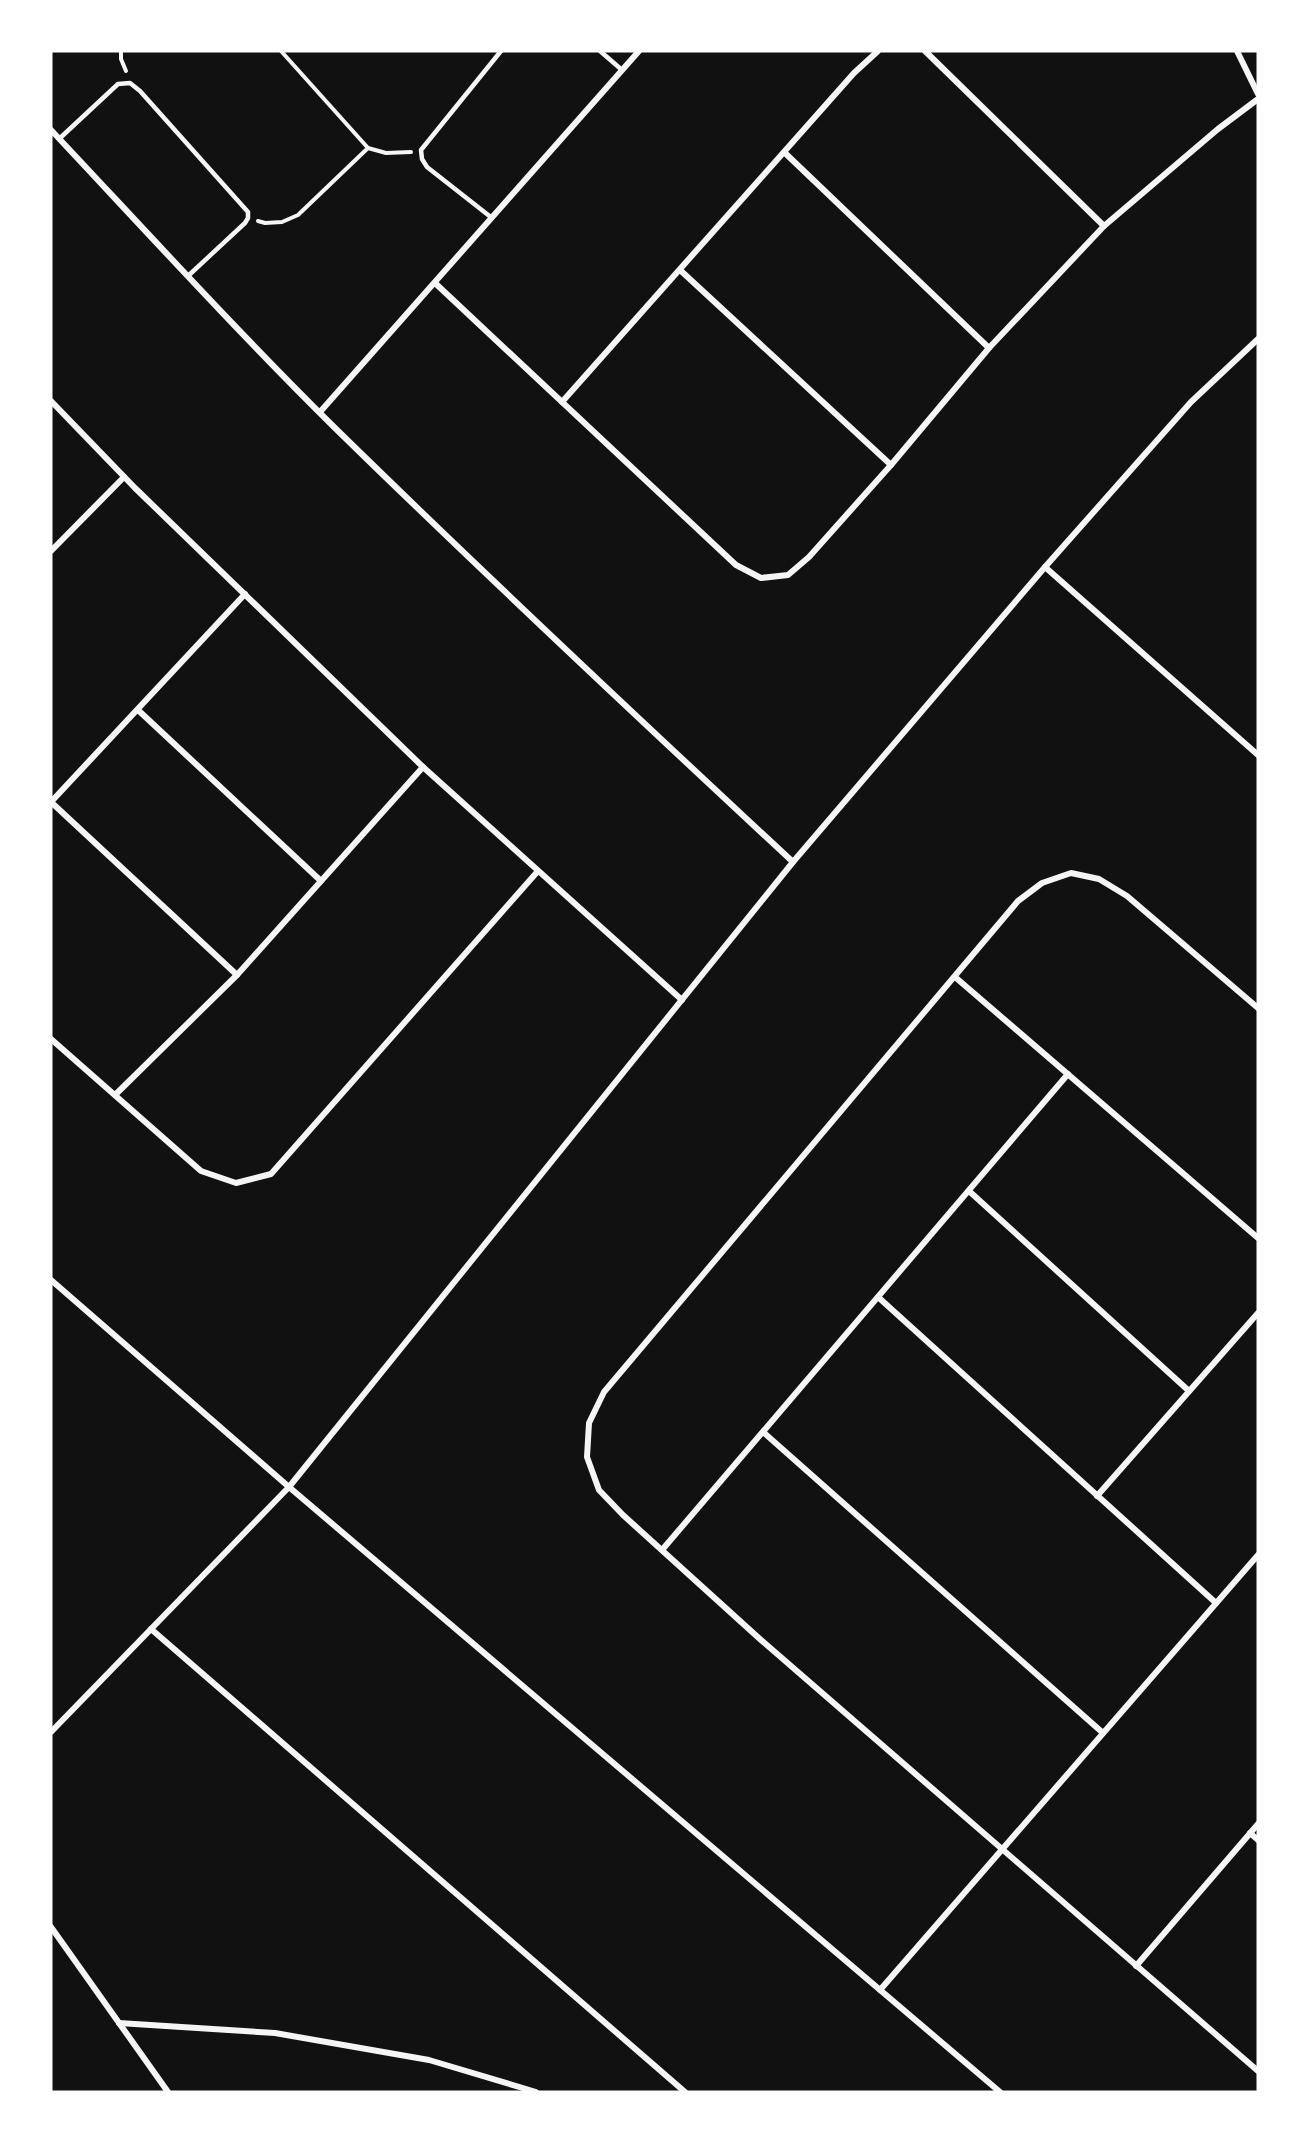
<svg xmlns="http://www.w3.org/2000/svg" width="1309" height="2143" font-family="'Titillium Web',sans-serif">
  <rect width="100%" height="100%" fill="#111"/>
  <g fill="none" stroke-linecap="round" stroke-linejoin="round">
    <g stroke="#f5f5f5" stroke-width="4">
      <path d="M121,51V59L126,71"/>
      <path d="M281,51L368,148L386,153L411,152"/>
      <path d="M258,221L265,223L282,222L298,215L368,148"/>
    </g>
    <g stroke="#f5f5f5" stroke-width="4.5">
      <path d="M600,51L622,70"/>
      <path d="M59,139L118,84L130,83L140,91L248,212V218L245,223L188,276"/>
      <path d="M492,218L427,167L422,159L421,150L501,51"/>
    </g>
    <g stroke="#f5f5f5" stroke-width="6">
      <path d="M925,51L1104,226"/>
      <path d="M1237,51L1258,94"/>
      <path d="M51,130C144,229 236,330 333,426C484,574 638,718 793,862"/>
      <path d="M785,153L989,348"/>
      <path d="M680,270L891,465"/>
      <path d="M435,283L736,565L761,578L788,575L809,557L891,465L989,348L1104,226L1218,129L1258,99"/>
      <path d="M51,401L135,488L423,767L682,1000"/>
      <path d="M562,402L854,73L878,51"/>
      <path d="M320,412L639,51"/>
      <path d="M51,551L124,477"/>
      <path d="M1045,567L1258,755"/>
      <path d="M138,710L321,881"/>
      <path d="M51,802L245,594"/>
      <path d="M51,802L237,975"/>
      <path d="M955,977L1258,1238"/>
      <path d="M1258,1008L1127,896L1099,879L1071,873L1042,883L1018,901L604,1392L589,1423L587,1457L599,1490L623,1515L761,1640L1258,2071"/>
      <path d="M51,1039L201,1171L236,1183L271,1174L538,871"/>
      <path d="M115,1095L237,975L423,767"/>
      <path d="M969,1191L1189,1391"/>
      <path d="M51,1280L289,1487L1000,2092"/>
      <path d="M878,1297L1216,1603"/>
      <path d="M763,1432L1103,1733"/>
      <path d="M1097,1496L1258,1313"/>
      <path d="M662,1550L1068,1074"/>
      <path d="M151,1629L685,2092"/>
      <path d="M51,1732L289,1487L793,862L1045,567L1191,402L1258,339"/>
      <path d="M1250,1833L1258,1840"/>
      <path d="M51,1927L168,2092"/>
      <path d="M1136,1966L1258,1824"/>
      <path d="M880,1990L1258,1555"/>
      <path d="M119,2023L275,2033L429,2060L536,2092"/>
    </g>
  </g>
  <rect width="1309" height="2143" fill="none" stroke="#ffffff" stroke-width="105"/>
</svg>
